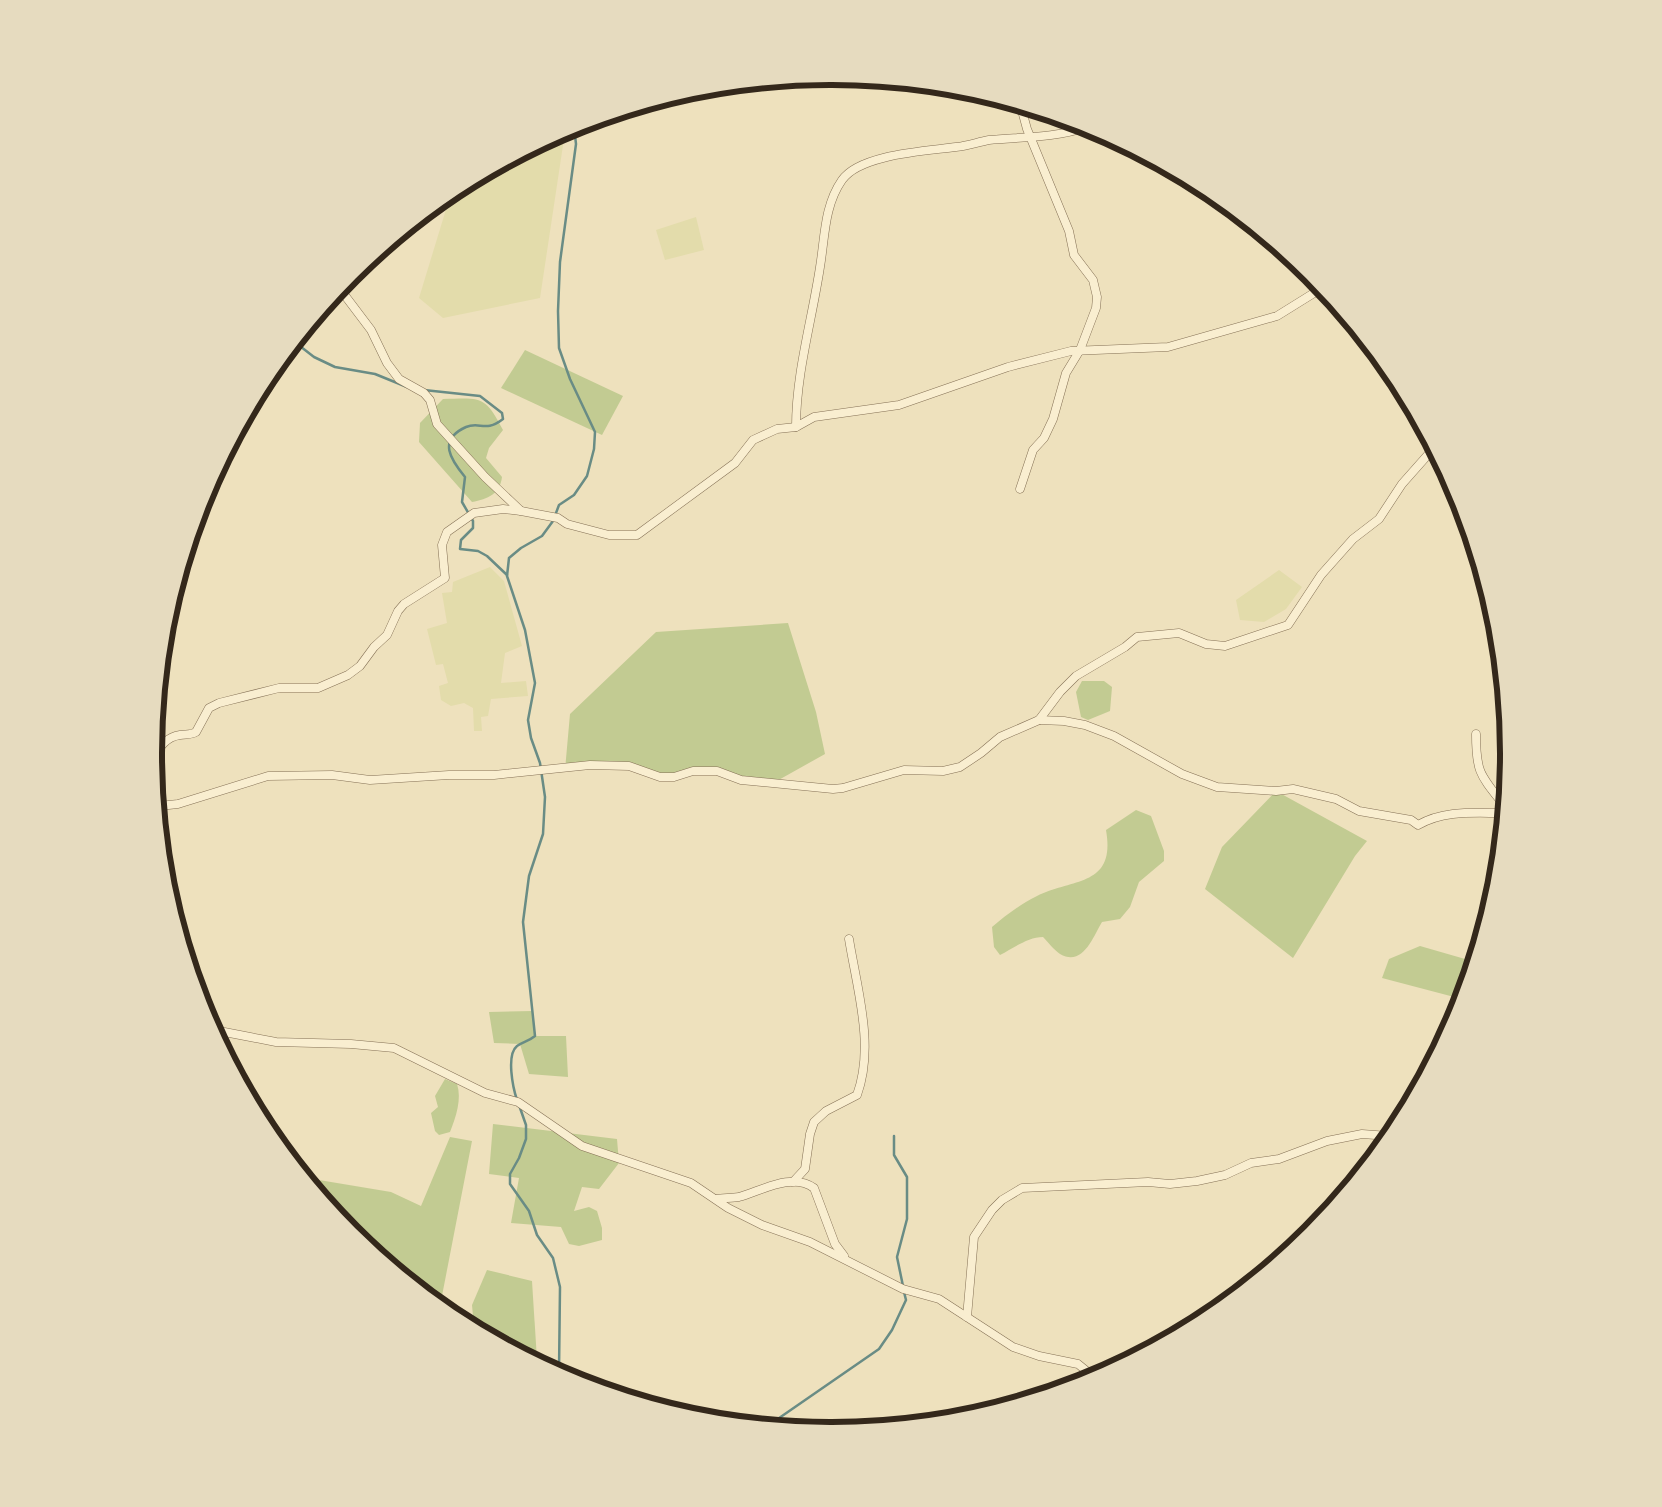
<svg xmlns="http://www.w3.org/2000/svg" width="1662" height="1507" font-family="'Zilla Slab',serif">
  <rect width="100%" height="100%" fill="#eee1bd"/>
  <g fill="#e3dcab">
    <path d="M565,132L540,298L443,318L419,298L451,193Z"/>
    <path d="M696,217L704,250L665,260L656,230Z"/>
    <path d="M490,567L504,581L522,646L505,653L501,683L526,681L528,696L491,699L488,716L481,717L482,731H474L473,708L464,703L451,706L441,700L439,686L448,683L443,664L436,665L427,629L447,623L442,593L452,592L453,582Z"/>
    <path d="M1279,570L1302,587L1286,609L1264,622L1240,620L1236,600Z"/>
  </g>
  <g fill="#c2cb92">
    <path d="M525,350L623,396L602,435L501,388Z"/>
    <path d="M443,399C481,398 485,395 503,430L489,448L486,458L502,477C500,494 488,499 472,502L419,442L420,423Z"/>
    <path d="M788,623L816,712L825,754L775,782L741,780L711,769L666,778L629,765L565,770L570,714L656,632Z"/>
    <path d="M1082,681H1104L1112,687L1110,711L1088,720L1081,717L1076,692Z"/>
    <path d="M1276,791L1367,841L1355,856L1293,958L1205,889L1222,847Z"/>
    <path d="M1136,810L1151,816L1164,851V861L1139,882L1130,907L1120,919L1102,922C1093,937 1083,967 1060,954C1054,950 1048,942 1043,937C1028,937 1014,948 1000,955L994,947L992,927C1006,915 1021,904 1037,896C1073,878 1116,887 1106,830Z"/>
    <path d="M1420,946L1472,961L1458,998L1382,978L1389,959Z"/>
    <path d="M533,1011L535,1036H566L568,1077L529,1074L520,1044L494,1043L489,1012Z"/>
    <path d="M445,1079L457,1084C462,1099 456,1117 450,1132L439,1135L435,1131L431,1113L438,1107L435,1096Z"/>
    <path d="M493,1124L617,1139L619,1163L599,1189L582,1187L574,1211L589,1207L597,1211L602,1228V1240L579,1246L569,1244L561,1227L511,1223L519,1178L489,1174Z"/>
    <path d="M450,1137L472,1141L441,1301L433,1299L352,1232L307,1178L391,1192L421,1206Z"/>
    <path d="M487,1270L532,1281L537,1360L474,1327L472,1305Z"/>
  </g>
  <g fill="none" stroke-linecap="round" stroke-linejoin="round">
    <g stroke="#698c85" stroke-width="2.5">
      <path d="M296,343L314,357L335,367L375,374L407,387"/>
      <path d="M424,390L480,396L502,413L503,419C485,433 480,421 466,427C437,440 451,460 465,477L462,502L473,521V528L461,540L460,549L478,551L487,556L507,575"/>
      <path d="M517,1100C513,1088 506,1055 517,1046C523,1042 529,1041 535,1036L523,922L529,876L543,834L545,797L540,763L531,738L528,720L535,683L525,630L507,576L509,558L521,548L542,536L553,521L559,505L574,495L587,476L594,449L595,432L570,379L559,348L558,311L560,262L576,144L574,127"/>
      <path d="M519,1105L526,1125V1139L519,1158L510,1174V1184L529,1211L537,1235L553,1258L560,1287L559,1372"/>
      <path d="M894,1136V1155L907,1177V1219L897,1257L903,1286"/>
      <path d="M769,1425L879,1349L892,1330L906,1300L904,1292"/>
    </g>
    <defs>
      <g id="minor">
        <path d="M911,84L918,88L934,86"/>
        <path d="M340,289L371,330L387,363L399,379L424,393L430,400L437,424L485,477L521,511"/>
        <path d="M796,427C796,373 812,320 820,267C825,237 824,206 842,180C860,154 927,151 956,147C967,146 978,142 989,140C1021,137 1056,138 1086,127"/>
        <path d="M1020,489L1033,450L1044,438L1053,419L1066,373L1080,350L1096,308L1097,297L1093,280L1074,255L1069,231L1027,129L1021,107"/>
        <path d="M1039,720L1064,721L1085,725L1114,736L1182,774L1217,787L1276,791L1293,789L1336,799L1359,811L1411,820L1418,825C1444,810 1473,813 1502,813"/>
        <path d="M1476,734C1476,772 1480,775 1503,804"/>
        <path d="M154,759C159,747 166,737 180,735C187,734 191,735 196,732L209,708L219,703L279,688H318L348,675L360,666L374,647L387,635L398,611L404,604L445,578L442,545L447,532L474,513L503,509L521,511L558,518L567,524L609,535H637L735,463L753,440L777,429L796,427L814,417L899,405L1008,367L1071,351L1168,347L1277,316L1314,293L1323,291"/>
        <path d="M159,806L178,804L268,776L332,775L370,780L449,775H494L590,765L629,766L660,777H674L693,771H717L741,780L833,789L843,788L904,770L943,771L960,767L981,753L1000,737L1039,720L1060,692L1076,676L1125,647L1137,637L1179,633L1206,644L1225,646L1288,625L1321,575L1353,539L1379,519L1402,484L1433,449"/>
        <path d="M214,1030L276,1042L351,1044L394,1048L485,1093L518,1102L582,1146L691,1183L728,1208L762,1225L810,1242L903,1289L939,1299L1013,1347L1039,1356L1078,1364L1094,1377"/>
        <path d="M793,1182L805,1169L810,1134L814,1122L826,1111L857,1095C875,1046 857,989 849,939"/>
        <path d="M716,1199C723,1198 732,1198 739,1197C761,1191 792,1172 814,1188L835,1244L844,1256"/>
        <path d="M967,1317L974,1237L992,1210L1002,1200L1022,1188L1148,1182L1170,1184L1197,1181L1225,1175L1251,1163L1279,1159L1327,1141L1362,1134L1389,1136"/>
      </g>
    </defs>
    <use href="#minor" stroke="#857156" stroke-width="9"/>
    <use href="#minor" stroke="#f9eed0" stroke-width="8"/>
  </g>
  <path d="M0 0H1662V1507H0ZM830 85H832A668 668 0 0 1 1500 753V754A668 668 0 0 1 832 1422H830A668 668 0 0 1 162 754V753A668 668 0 0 1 830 85Z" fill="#e6dbbf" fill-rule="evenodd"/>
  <path fill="none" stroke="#34281b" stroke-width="6" d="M830 85H832A668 668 0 0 1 1500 753V754A668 668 0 0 1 832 1422H830A668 668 0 0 1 162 754V753A668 668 0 0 1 830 85Z"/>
</svg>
